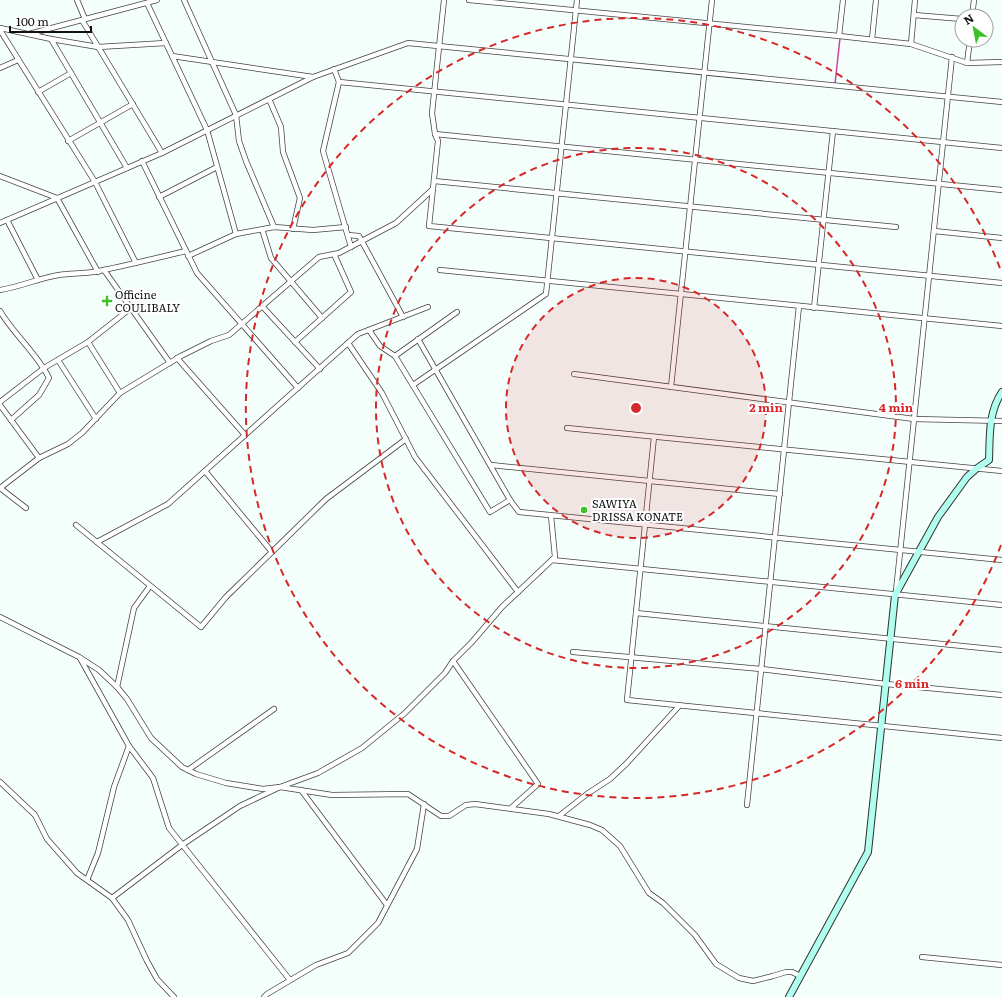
<svg xmlns="http://www.w3.org/2000/svg" width="1002" height="997" font-family="Literata,serif">
  <rect width="100%" height="100%" fill="#f4fffc"/>
  <g fill="none" stroke-linecap="round" stroke-linejoin="round">
    <path stroke="#cd40a1" stroke-width="1.5" d="M835,84L840,38"/>
    <defs>
      <g id="street">
        <path d="M77,0L85,19"/>
        <path d="M184,0L236,115L239,141L246,161L274,227"/>
        <path d="M444,0L432,113L435,134L438,141L429,226L1002,283"/>
        <path d="M469,0L839,36L911,44L967,63L1002,62"/>
        <path d="M147,3L207,130L236,234"/>
        <path d="M914,15L962,19"/>
        <path d="M972,16L974,0"/>
        <path d="M82,20L162,153"/>
        <path d="M0,28L51,39L98,47L166,43"/>
        <path d="M0,30L95,182L136,263"/>
        <path d="M29,34L157,0"/>
        <path d="M839,36L843,0"/>
        <path d="M51,39L127,168"/>
        <path d="M872,39L876,0"/>
        <path d="M911,44L915,0"/>
        <path d="M172,56L313,77"/>
        <path d="M967,63L970,40"/>
        <path d="M0,68L18,60"/>
        <path d="M334,69L339,82L323,151L351,247"/>
        <path d="M339,82L1002,148"/>
        <path d="M38,92L71,73"/>
        <path d="M269,99L281,127L283,152L300,198L293,229"/>
        <path d="M435,134L1002,190"/>
        <path d="M68,141L133,104"/>
        <path d="M142,161L197,273L298,388"/>
        <path d="M0,176L57,198L98,272"/>
        <path d="M434,181L896,227"/>
        <path d="M159,197L217,167"/>
        <path d="M7,220L38,280"/>
        <path d="M0,223L162,153L313,77L408,43L1002,102"/>
        <path d="M262,229L271,258L322,318"/>
        <path d="M934,231L1002,238"/>
        <path d="M348,235L359,236L403,317"/>
        <path d="M188,256L236,234L274,227L313,230L346,227"/>
        <path d="M104,270L170,363"/>
        <path d="M440,270L1002,326"/>
        <path d="M0,290C20,287 39,278 59,275C72,273 85,274 99,271C128,265 157,258 186,251"/>
        <path d="M262,306L320,369"/>
        <path d="M814,308L833,131"/>
        <path d="M0,311C14,335 37,353 49,378L39,395L11,420"/>
        <path d="M369,330L380,346L395,356L490,512L510,500"/>
        <path d="M418,339L510,500L519,512L1002,560"/>
        <path d="M88,342L120,393"/>
        <path d="M295,342L351,292L334,254"/>
        <path d="M348,343L382,393L415,457L518,592"/>
        <path d="M395,356L457,312"/>
        <path d="M177,358L245,435"/>
        <path d="M58,360L96,419"/>
        <path d="M574,374L914,419L1002,421"/>
        <path d="M413,385L546,294L577,0"/>
        <path d="M671,387L712,0"/>
        <path d="M0,402L44,368L88,342L131,308"/>
        <path d="M0,405L39,458"/>
        <path d="M567,428L1002,471"/>
        <path d="M654,437L627,700L1002,738"/>
        <path d="M491,465L780,494"/>
        <path d="M205,471L272,552"/>
        <path d="M0,488L39,458L68,444L82,433L120,393L181,356L211,341L229,335L319,257L339,253L396,223L433,189"/>
        <path d="M0,488L26,508"/>
        <path d="M76,525L201,627L226,597L326,499L406,439"/>
        <path d="M97,542L168,504L358,334L428,307"/>
        <path d="M552,560L1002,605"/>
        <path d="M896,591L952,57"/>
        <path d="M636,613L1002,650"/>
        <path d="M0,617L79,657L99,670L117,687L127,699L151,738L182,767L196,774L226,783L263,789L280,787L332,795L408,794L441,816H449L466,805L475,804L549,814L590,825L602,830L620,846L649,893L663,903L695,935L716,964L739,978L753,981L773,976L786,972H792L800,976"/>
        <path d="M573,652L761,669L886,684L1002,695"/>
        <path d="M80,658L129,746L153,778L169,828L290,980"/>
        <path d="M453,661L538,784L511,808"/>
        <path d="M117,687L134,608L150,586"/>
        <path d="M188,770L274,709"/>
        <path d="M0,782L35,815L47,839L77,873L112,898L128,920L147,961L157,979L174,997"/>
        <path d="M301,790L387,905"/>
        <path d="M747,805L799,306"/>
        <path d="M559,816L587,794L610,779L627,763L680,705"/>
        <path d="M87,880L98,853L114,787L129,746"/>
        <path d="M112,898L182,845L240,806L280,787L318,773L362,748L405,713L445,673L453,661L472,642L502,607L555,557L551,516"/>
        <path d="M922,957L1002,965"/>
        <path d="M264,997L267,994L316,965L348,953L378,923L417,849L424,804"/>
      </g>
      <path id="secondary" d="M789,997L868,852L895,595L938,517L967,477L976,469L989,460C990,436 988,413 1002,392"/>
    </defs>
    <use href="#street" stroke="#434343" stroke-width="6"/>
    <use href="#secondary" stroke="#323232" stroke-width="8"/>
    <use href="#street" stroke="#fff" stroke-width="4.5"/>
    <use href="#secondary" stroke="#b0feef" stroke-width="6"/>
  </g>
  <circle cx="636" cy="408" r="130" fill="#d62828" fill-opacity=".12"/>
  <g fill="none" stroke="#d62828" stroke-width="2" stroke-dasharray="7 5">
    <circle cx="636" cy="408" r="130"/>
    <circle cx="636" cy="408" r="260"/>
    <path d="M1001 545A390 390 0 1 1 1001 271"/>
  </g>
  <g fill="#3cc128" stroke="#fff" stroke-width="1.5">
    <path d="M105 295h4v4h4v4h-4v4h-4v-4h-4v-4h4z"/>
    <circle cx="584" cy="510" r="4"/>
  </g>
  <g text-anchor="middle" stroke-width="4" stroke-linejoin="round" paint-order="stroke">
    <g font-size="11" fill="#101010" stroke="#fff" text-anchor="start">
      <text x="115" y="299">Officine<tspan x="115" dy="13">COULIBALY</tspan></text>
      <text x="592" y="508">SAWIYA<tspan x="592" dy="13">DRISSA KONATE</tspan></text>
    </g>
  </g>
  <circle cx="636" cy="408" r="6" fill="#d62828" stroke="#fff" stroke-width="2"/>
  <g font-size="12" text-anchor="middle" font-weight="bold" fill="#d62828" stroke="#fff" stroke-width="4" stroke-linejoin="round" paint-order="stroke">
    <text x="766" y="412">2 min</text>
    <text x="896" y="412">4 min</text>
    <text x="912" y="688">6 min</text>
  </g>
  <g transform="translate(974 28) rotate(328)"><circle r="19" fill="#ffffff" stroke="#9f9f9f"/>
  <path d="M0-3L7 15L0 10L-7 15Z" fill="#3cc128"/>
  <text y="-6" font-size="11" font-weight="bold" text-anchor="middle" fill="#101010">N</text>
  </g>
  <path d="M10 26v6h81v-6" fill="none" stroke="#101010" stroke-width="2"/>
  <text x="16" y="26" font-size="12" fill="#101010" stroke="#ffffff" stroke-width="3" paint-order="stroke">100 m</text>
</svg>
